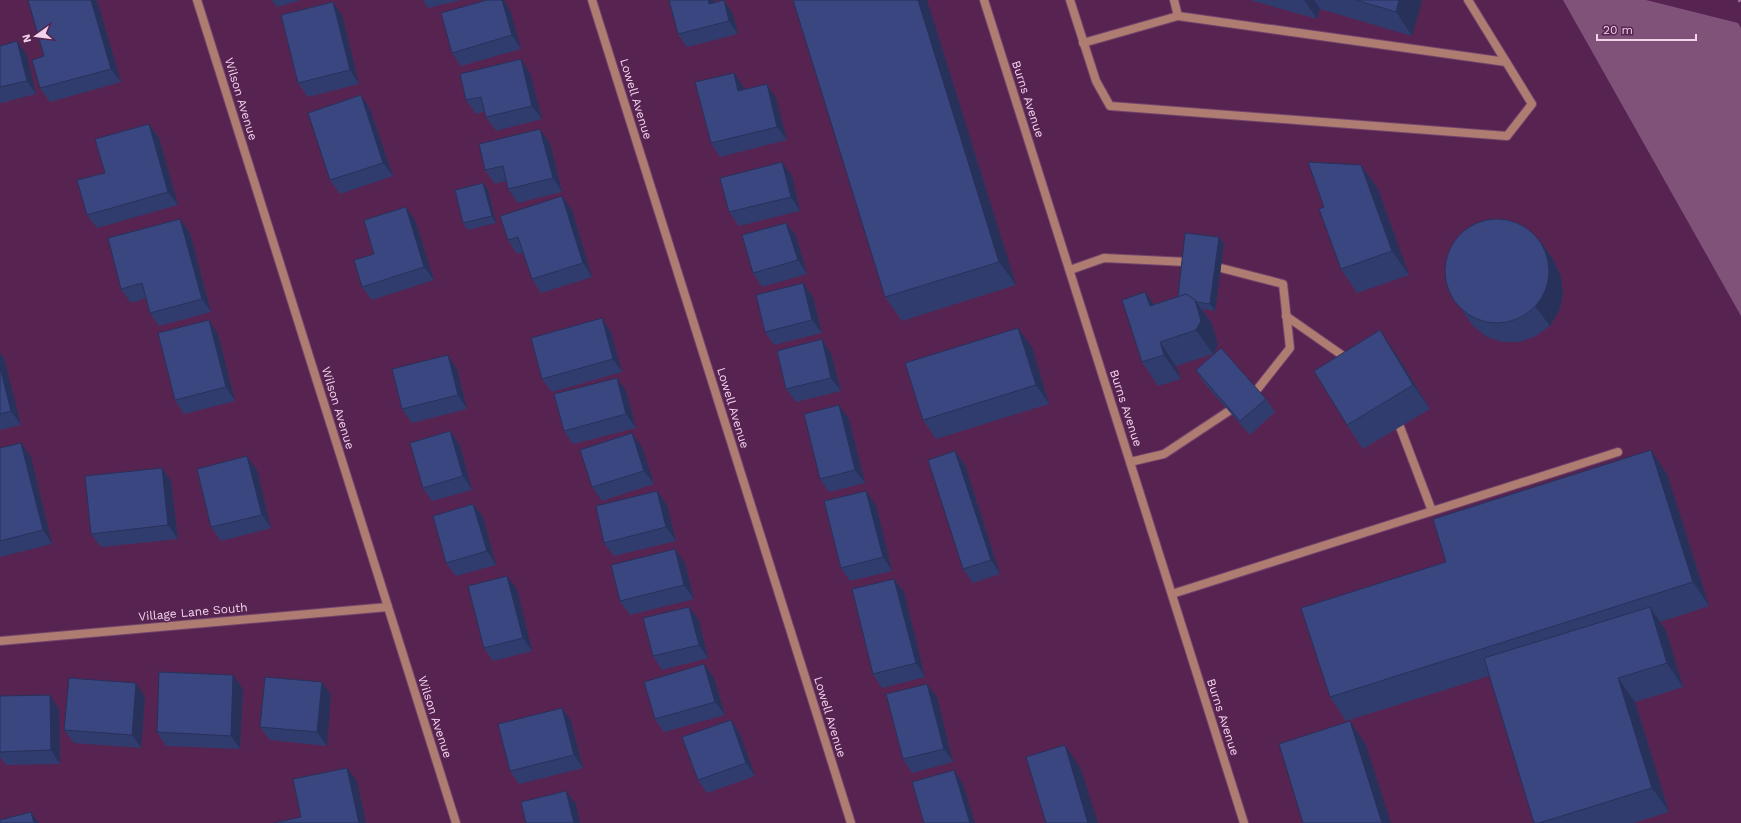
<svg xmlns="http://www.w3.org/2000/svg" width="1741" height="823" font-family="'Work Sans',sans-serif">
  <rect width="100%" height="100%" fill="#572451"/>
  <path fill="#80527a" d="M1563,0H1646L1738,23L1741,28V316Z"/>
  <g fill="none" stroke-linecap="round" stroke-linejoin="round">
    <defs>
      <g id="service">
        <path d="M1070,0L1096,81L1110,106L1507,136L1532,104L1468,0"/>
        <path d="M1174,0L1178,16L1506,62"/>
        <path d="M1083,43L1178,16"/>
        <path d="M1221,268L1283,284L1290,348L1256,391"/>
        <path d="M1070,270L1104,258L1187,262"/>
        <path d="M1286,316L1349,360"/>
        <path d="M1400,427L1432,511"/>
        <path d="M1130,462L1164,454L1229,411"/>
        <path d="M1172,594L1618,452"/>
      </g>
      <g id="minor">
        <path d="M197,0L456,823"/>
        <path d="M592,0L851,823"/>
        <path d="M984,0L1244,823"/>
        <path d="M0,641L388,607"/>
      </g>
    </defs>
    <use href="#service" stroke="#73446d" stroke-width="10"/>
    <use href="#minor" stroke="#73446d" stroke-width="10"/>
    <use href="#service" stroke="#ae7c71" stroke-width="8"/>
    <use href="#minor" stroke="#ae7c71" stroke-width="8"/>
    <path stroke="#a1779b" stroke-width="3" stroke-dasharray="2 4" stroke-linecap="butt" d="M1739,0L1741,4"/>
  </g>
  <g fill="#313c6e">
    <path d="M97,0L121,82L50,102L40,88L44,56Z"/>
    <path d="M272,0H301L277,7Z"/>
    <path d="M423,0H461L428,8Z"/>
    <path d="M669,0H714L715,2L724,0L733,14L738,34L687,47L678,34Z"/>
    <path d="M793,0H927L1016,285L902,321L885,297Z"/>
    <path d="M1250,0H1422L1412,36L1320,9L1317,19Z"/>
    <path d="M510,10L521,49L461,66L452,53Z"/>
    <path d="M342,15L359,84L308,97L298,83Z"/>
    <path d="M0,46L27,55L36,94L1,103L0,102Z"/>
    <path d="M530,73L542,119L496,131L486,117L485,111L476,114L466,100Z"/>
    <path d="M734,73L743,86L744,90L776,98L787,140L720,157L711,143Z"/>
    <path d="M370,109L393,176L340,194L330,180Z"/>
    <path d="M149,124L159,138L178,205L97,228L87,215L105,173Z"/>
    <path d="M550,143L562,192L518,203L508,189L506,181L495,184L485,170Z"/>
    <path d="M1361,165L1378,189L1409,275L1357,293L1341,269L1324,207Z"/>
    <path d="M792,176L800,211L739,226L729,212Z"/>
    <path d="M483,183L488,190L496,223L468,230L463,223Z"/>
    <path d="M562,196L572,210L592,277L541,293L532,279L523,252L517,254L508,240Z"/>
    <path d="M415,220L434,280L372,300L362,287L374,254Z"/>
    <path d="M786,223L796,236L807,274L762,287L753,273Z"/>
    <path d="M190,233L211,312L159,326L150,313L146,298L131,303L121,289Z"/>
    <path d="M1219,237L1224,244L1215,311L1202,309L1212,324L1218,345L1213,354L1176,366L1181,379L1158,386L1142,362L1145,292L1154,305L1178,297Z"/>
    <path d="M1541,242L1554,261L1561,277L1563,294L1559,311L1550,326L1536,336L1520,342H1503L1487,337L1473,326L1450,293Z"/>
    <path d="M803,283L813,297L822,333L774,345L765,332Z"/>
    <path d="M611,332L622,372L552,392L542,379Z"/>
    <path d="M218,334L235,401L184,414L175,400Z"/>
    <path d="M1032,347L1049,404L936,439L923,420Z"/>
    <path d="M0,353L4,358L21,425L0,430Z"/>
    <path d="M831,353L841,391L796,402L786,389Z"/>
    <path d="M1396,354L1430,409L1363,449L1347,425Z"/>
    <path d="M457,369L467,409L412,423L402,409Z"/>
    <path d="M1196,370L1266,399L1275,412L1250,435L1205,384Z"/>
    <path d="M626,391L636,428L573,444L564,431Z"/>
    <path d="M849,419L865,483L829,492L820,479Z"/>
    <path d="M450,431L460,445L472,490L432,501L423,488Z"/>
    <path d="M21,443L31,457L52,544L0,557V448Z"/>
    <path d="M642,447L654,484L602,501L592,487Z"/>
    <path d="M955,451L965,465L1000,574L973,583L963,569Z"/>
    <path d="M162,468L171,481L178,539L101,547L91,534Z"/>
    <path d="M257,470L271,528L221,541L211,527Z"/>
    <path d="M1667,474L1709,606L1660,622L1666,631L1683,687L1635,702L1669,812L1633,823H1534L1489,676L1346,721L1330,697L1446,562Z"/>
    <path d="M657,491L667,505L676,541L614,556L604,543Z"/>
    <path d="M866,491L876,505L892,571L850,581L841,568Z"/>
    <path d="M473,504L483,517L496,565L456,576L446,563Z"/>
    <path d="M685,563L694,599L630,615L620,601Z"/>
    <path d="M517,589L532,651L493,661L484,648Z"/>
    <path d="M904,592L925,677L882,688L873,674Z"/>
    <path d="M699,620L708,658L662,670L653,656Z"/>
    <path d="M704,664L714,678L725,715L664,732L655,719Z"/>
    <path d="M233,675L243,689L240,749L166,746L157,732Z"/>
    <path d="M322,682L331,695L327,746L270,740L260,727Z"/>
    <path d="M136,683L145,697L141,748L74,743L64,730Z"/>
    <path d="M0,696L59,709L60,764L6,765L0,757Z"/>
    <path d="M937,697L953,762L912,773L903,759Z"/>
    <path d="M731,720L740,734L755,776L707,793L698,780Z"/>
    <path d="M571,721L583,768L519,784L510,771Z"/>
  </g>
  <g fill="#28315a">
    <path d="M91,0H97L121,82L111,69Z"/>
    <path d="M502,0H504L510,10L521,49L512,35Z"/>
    <path d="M708,0H714L719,17L709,4Z"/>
    <path d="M724,0L733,14L738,34L729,21Z"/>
    <path d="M918,0H927L1016,285L999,262Z"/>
    <path d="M1304,0H1314L1320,9L1317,19Z"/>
    <path d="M1399,0H1422L1412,36L1396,12Z"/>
    <path d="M333,2L342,15L359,84L350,70Z"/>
    <path d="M17,41L27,55L36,94L27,81Z"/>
    <path d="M521,59L530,73L542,119L532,106Z"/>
    <path d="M734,73L743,86L748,105L738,91Z"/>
    <path d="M767,84L776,98L787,140L777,127Z"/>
    <path d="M361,95L370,109L393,176L383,163Z"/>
    <path d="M149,124L159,138L178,205L168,192Z"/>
    <path d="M540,129L550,143L562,192L553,178Z"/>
    <path d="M782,162L792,176L800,211L791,197Z"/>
    <path d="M1361,165L1378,189L1409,275L1392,251Z"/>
    <path d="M483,183L488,190L496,223L492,216Z"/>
    <path d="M562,196L572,210L592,277L583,263Z"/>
    <path d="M406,207L415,220L434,280L424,267Z"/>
    <path d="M180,219L190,233L211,312L202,299Z"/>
    <path d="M786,223L796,236L807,274L798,260Z"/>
    <path d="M1219,237L1224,244L1215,311L1210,304Z"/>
    <path d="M1541,242L1554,261L1561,277L1563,294L1559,311L1550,326L1536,307Z"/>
    <path d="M803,283L813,297L822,333L812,320Z"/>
    <path d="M1145,292L1162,316L1150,306Z"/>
    <path d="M1195,300L1212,324L1218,345L1213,354L1196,330Z"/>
    <path d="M602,318L611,332L622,372L613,359Z"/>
    <path d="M209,320L218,334L235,401L226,387Z"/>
    <path d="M1018,328L1032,347L1049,404L1036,385Z"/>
    <path d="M1380,330L1396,354L1430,409L1413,385Z"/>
    <path d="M822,339L831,353L841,391L831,378Z"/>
    <path d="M1160,342L1176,366L1181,379L1164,355Z"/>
    <path d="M0,353L4,358L21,425L11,411L0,367Z"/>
    <path d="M448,355L457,369L467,409L458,395Z"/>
    <path d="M617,378L626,391L636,428L626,414Z"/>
    <path d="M839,405L849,419L865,483L855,470Z"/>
    <path d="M450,431L460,445L472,490L463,476Z"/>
    <path d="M632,433L642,447L654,484L644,471Z"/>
    <path d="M21,443L31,457L52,544L43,530Z"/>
    <path d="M1651,450L1667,474L1709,606L1693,582Z"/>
    <path d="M955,451L965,465L1000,574L991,560Z"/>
    <path d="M247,456L257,470L271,528L262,515Z"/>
    <path d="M162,468L171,481L178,539L168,525Z"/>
    <path d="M657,491L667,505L676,541L666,527Z"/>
    <path d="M866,491L876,505L892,571L883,557Z"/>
    <path d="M473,504L483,517L496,565L487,551Z"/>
    <path d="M675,549L685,563L694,599L684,585Z"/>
    <path d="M507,576L517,589L532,651L523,638Z"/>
    <path d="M894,579L904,592L925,677L916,663Z"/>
    <path d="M689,607L699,620L708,658L699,645Z"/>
    <path d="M1650,607L1666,631L1683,687L1667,663Z"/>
    <path d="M704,664L714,678L725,715L715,702Z"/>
    <path d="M233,675L243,689L240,749L231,736Z"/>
    <path d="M1618,678L1635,702L1669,812L1652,788Z"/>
    <path d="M322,682L331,695L327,746L317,732Z"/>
    <path d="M136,683L145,697L141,748L132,735Z"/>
    <path d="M927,684L937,697L953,762L944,749Z"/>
    <path d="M50,695L59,709L60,764L51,750Z"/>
    <path d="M562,708L571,721L583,768L574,755Z"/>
    <path d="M731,720L740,734L755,776L746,763Z"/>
    <path d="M1350,721L1366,745L1391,823H1382Z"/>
    <path d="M1065,745L1081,769L1098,823H1088Z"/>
    <path d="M347,768L357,781L366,823H359Z"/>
    <path d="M954,770L963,784L975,823H970Z"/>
    <path d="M566,791L576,804L580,823H574Z"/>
    <path d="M31,812L39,823H34Z"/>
  </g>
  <g fill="#394680" stroke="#28315a">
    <path d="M28,0H91L111,69L40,88L32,60L44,56Z"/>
    <path d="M487,0H502L512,35L452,53L441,13Z"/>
    <path d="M669,0H708L709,4L724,0L729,21L678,34Z"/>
    <path d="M793,0H918L999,262L885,297Z"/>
    <path d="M1356,0H1399L1396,12Z"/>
    <path d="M333,2L350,70L298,83L281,15Z"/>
    <path d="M17,41L27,81L0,87V46Z"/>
    <path d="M521,59L532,106L486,117L481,97L466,100L460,74Z"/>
    <path d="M734,73L738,91L767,84L777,127L711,143L695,82Z"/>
    <path d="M361,95L383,163L330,180L308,113Z"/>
    <path d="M149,124L168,192L87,215L77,180L105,173L95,139Z"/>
    <path d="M540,129L553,178L508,189L503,166L485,170L479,144Z"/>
    <path d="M782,162L791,197L729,212L720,178Z"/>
    <path d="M1308,162L1361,165L1392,251L1341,269L1319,209L1324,207Z"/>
    <path d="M483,183L492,216L463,223L455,190Z"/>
    <path d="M562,196L583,263L532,279L518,237L508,240L500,216Z"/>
    <path d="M406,207L424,267L362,287L354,260L374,254L364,220Z"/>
    <path d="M180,219L202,299L150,313L142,283L121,289L108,238Z"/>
    <circle cx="1497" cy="271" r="52"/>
    <path d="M786,223L798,260L753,273L742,235Z"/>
    <path d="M1185,233L1219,237L1210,304L1197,302L1195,300L1186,294L1178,297Z"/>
    <path d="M803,283L812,320L765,332L756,295Z"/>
    <path d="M1145,292L1150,306L1186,294L1195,300L1201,321L1196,330L1160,342L1164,355L1142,362L1122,300Z"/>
    <path d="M602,318L613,359L542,379L531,338Z"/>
    <path d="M209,320L226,387L175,400L158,333Z"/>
    <path d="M1018,328L1036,385L923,420L905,363Z"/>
    <path d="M1380,330L1413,385L1347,425L1314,371Z"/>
    <path d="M822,339L831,378L786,389L777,351Z"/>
    <path d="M1221,348L1266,399L1240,421L1196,370Z"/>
    <path d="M448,355L458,395L402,409L392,369Z"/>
    <path d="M0,367L11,411L0,414Z"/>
    <path d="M617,378L626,414L564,431L554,394Z"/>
    <path d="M839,405L855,470L820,479L804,414Z"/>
    <path d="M450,431L463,476L423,488L410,443Z"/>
    <path d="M632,433L644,471L592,487L580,450Z"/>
    <path d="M21,443L43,530L0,541V448Z"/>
    <path d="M1651,450L1693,582L1330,697L1301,608L1446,562L1433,519Z"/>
    <path d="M955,451L991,560L963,569L928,460Z"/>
    <path d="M247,456L262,515L211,527L197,469Z"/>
    <path d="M162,468L168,525L91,534L85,476Z"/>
    <path d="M657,491L666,527L604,543L596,506Z"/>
    <path d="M866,491L883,557L841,568L824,501Z"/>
    <path d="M473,504L487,551L446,563L433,516Z"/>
    <path d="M675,549L684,585L620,601L611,565Z"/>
    <path d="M507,576L523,638L484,648L468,586Z"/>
    <path d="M894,579L916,663L873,674L852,589Z"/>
    <path d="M689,607L699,645L653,656L643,618Z"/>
    <path d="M1650,607L1667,663L1618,678L1652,788L1539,823H1534L1484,658Z"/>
    <path d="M704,664L715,702L655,719L644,682Z"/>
    <path d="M159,672L233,675L231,736L157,732Z"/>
    <path d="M265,677L322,682L317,732L260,727Z"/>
    <path d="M69,678L136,683L132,735L64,730Z"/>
    <path d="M927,684L944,749L903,759L886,694Z"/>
    <path d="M50,695L51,750L0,752V696Z"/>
    <path d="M562,708L574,755L510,771L498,724Z"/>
    <path d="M731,720L746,763L698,780L682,737Z"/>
    <path d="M1350,721L1382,823H1303L1279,744Z"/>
    <path d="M1065,745L1088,823H1046L1026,757Z"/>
    <path d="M347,768L359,823H273L301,817L293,779Z"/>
    <path d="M954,770L970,823H924L912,782Z"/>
    <path d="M566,791L574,823H526L521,802Z"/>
    <path d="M31,812L34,823H0V820Z"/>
  </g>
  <g text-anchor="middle" stroke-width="3" stroke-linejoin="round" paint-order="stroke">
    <g font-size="12" fill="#f2d3ec" stroke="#572451">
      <text transform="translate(241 99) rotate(73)" y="4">Wilson Avenue</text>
      <text transform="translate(636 99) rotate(73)" y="4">Lowell Avenue</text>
      <text transform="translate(1028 99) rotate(72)" y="4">Burns Avenue</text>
      <text transform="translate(338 408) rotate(73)" y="4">Wilson Avenue</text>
      <text transform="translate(733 408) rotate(73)" y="4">Lowell Avenue</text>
      <text transform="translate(1126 408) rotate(72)" y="4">Burns Avenue</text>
      <text transform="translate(193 612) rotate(-5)" y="4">Village Lane South</text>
      <text transform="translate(435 717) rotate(72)" y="4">Wilson Avenue</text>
      <text transform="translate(830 717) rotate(73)" y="4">Lowell Avenue</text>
      <text transform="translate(1223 717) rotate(72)" y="4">Burns Avenue</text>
    </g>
  </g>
  <g transform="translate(36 36) rotate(256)" stroke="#572451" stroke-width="3" paint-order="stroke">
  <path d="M0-3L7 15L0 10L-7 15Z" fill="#f2d3ec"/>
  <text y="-6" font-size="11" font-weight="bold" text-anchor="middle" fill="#f2d3ec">N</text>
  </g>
  <path d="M1597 34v6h99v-6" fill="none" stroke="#f2d3ec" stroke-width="2"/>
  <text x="1603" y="34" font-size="12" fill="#f2d3ec" stroke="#572451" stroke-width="3" paint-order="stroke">20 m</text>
</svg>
